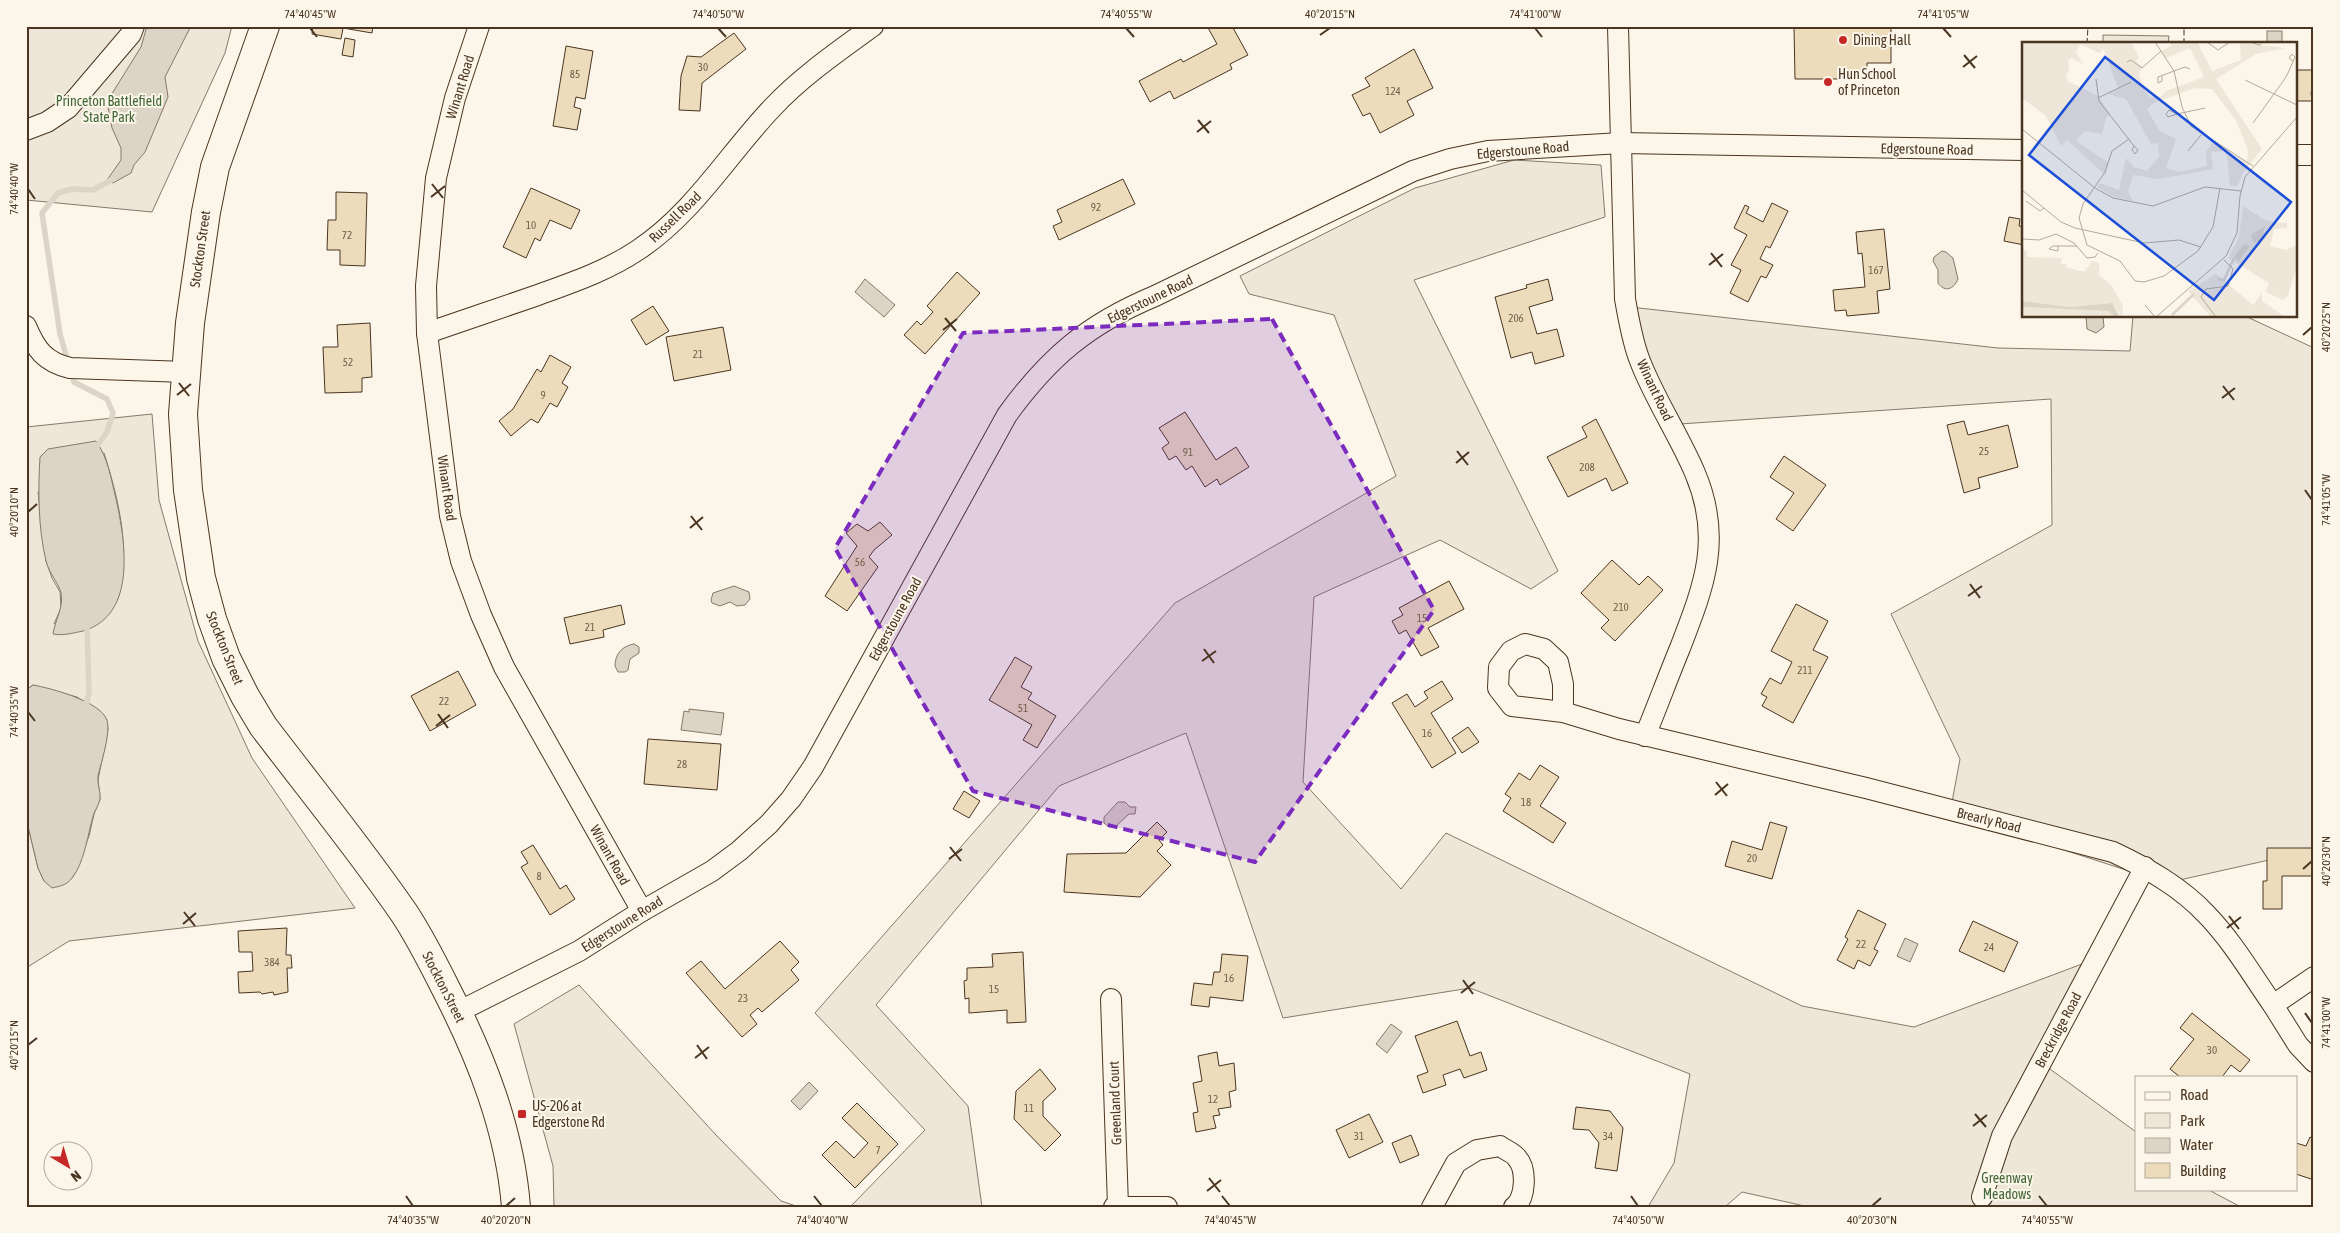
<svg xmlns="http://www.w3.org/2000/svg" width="2340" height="1233" viewBox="0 0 2340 1233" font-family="'Asap Condensed',sans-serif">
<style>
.green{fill:#ede6d9;stroke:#887966;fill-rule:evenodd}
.water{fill:#dcd4c6;stroke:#887966}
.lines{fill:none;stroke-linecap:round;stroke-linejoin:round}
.stream{stroke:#dcd4c6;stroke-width:5.5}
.building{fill:#ecdcbc;stroke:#4a3520}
.minor-casing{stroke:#4a3520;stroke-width:22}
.highway-casing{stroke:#4a3520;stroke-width:30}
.minor{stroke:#fbf6e9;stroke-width:20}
.highway{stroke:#fbf6e9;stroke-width:28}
.fence{stroke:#4a3520;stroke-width:1;stroke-dasharray:6 2.5;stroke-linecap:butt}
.marked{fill:#7b2cbf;fill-opacity:0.2;stroke:#7b2cbf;stroke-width:4;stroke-dasharray:10 6;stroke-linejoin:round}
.ticks{fill:none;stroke:#4a3520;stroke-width:2}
.poi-dot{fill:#c62828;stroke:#fbf6e9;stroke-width:2}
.labels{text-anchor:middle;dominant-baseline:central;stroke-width:4;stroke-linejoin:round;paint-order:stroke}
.number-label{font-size:11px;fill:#725f47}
.poi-label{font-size:14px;fill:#4a3520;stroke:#fbf6e9;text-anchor:start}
.street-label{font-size:14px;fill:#4a3520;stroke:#fbf6e9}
.park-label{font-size:14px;fill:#436837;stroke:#fbf6e9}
.inset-river{fill:none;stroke:#dcd4c6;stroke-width:2.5}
.inset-road{fill:none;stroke:#b4a999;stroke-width:1}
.view{fill:#1d4ed8;fill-opacity:0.15;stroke:#1d4ed8;stroke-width:2.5}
.inset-edge{fill:none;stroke:#4a3520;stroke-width:2.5}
.neatline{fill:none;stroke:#4a3520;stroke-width:2}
.ticks-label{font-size:12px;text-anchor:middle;fill:#4a3520}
</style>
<rect width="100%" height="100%" fill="#fbf6e9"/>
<g class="green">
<polygon points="26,26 232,26 225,53 152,212 26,200"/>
<polygon points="2103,35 2169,36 2168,44 2103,44"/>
<polygon points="1514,160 1601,165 1605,217 1414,280 1558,571 1531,589 1440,540 1314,597 1303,782 1401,889 1446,833 1802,1006 1914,1027 2090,961 2035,1058 2136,1132 2136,1189 2207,1189 2241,1207 1809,1207 1742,1192 1725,1207 1648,1207 1674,1163 1690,1074 1470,988 1283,1018 1186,733 1059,786 876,1005 968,1106 982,1207 850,1207 925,1130 815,1013 1175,603 1396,476 1334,315 1249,294 1240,276 1415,188"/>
<polygon points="1621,306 1998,348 2130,351 2133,316 2245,316 2314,348 2314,850 2166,883 1950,813 1960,759 1891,614 2052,525 2051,399 1665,425"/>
<path d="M152,414L159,500L198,641L252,758L355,908L69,941L26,968V818L38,868L44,881L73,877L89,836L94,814L100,799L98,780L108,729L106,719L100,712L77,697L33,685L26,690V427ZM104,453C119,501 131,549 118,599L54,624L61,608L60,592L52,578L46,561L38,492Z"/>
<polygon points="579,985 716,1135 781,1201 799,1207 554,1207 553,1166 514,1024"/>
</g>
<g class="water">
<polygon points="147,26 191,26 165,77 168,97 145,152 134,165 131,173 113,183 107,180 121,160 121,148 112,128 108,107 113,92 141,47"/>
<rect x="2267" y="31" width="15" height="13"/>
<path d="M1942,251L1946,252L1953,258L1958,279C1954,289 1945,293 1938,283V270L1933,261L1934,257Z"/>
<polygon points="865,279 895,305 884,317 855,292"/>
<polygon points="2086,316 2103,316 2104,327 2096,333 2087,329"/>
<path d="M96,441C108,458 111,478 116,499C125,540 138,615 83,631C73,633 63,636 53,634C55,620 64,607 61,593C59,584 49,573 46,561C38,527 38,491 40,457L48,449Z"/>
<polygon points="734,586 749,592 750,599 745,605 737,606 730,602 720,606 712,603 711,600 713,593"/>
<path d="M634,644L639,647V653L630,659L628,670L625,672H618L615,666C615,654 622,646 634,644Z"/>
<path d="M33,685C50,688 100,701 107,720C111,733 101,763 98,776C97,784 101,792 100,799C99,804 96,809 94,813C88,832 85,862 72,878C67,885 61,886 52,888L44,881L38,868L26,818V690Z"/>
<polygon points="689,709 724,713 721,735 681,730 684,711 689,712"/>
<polygon points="1118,802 1125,802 1130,807 1136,807 1135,814 1129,814 1116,826 1109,827 1104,823 1104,817"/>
<polygon points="1905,938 1918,944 1910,962 1897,956"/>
<polygon points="1391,1024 1402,1032 1387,1053 1376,1044"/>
<polygon points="809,1082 818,1091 800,1110 791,1101"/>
</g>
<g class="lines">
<g class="stream">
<polyline points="68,362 60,334 42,213 58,193 72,189 93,190 115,178"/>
<polyline points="71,371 74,382 107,399 113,413 107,432 94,450"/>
<polyline points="85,709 89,693 87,623"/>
</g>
</g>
<g class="building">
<polygon points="313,26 373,26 372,33 343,28 341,39 312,34"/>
<polygon points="1207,26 1232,26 1248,55 1230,64 1232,69 1174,99 1170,91 1150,102 1139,81 1181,59 1183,62 1217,44"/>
<polygon points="1794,26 1896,26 1891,26 1891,63 1867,63 1867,79 1795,79"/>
<polygon points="734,33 746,49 702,83 700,111 679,110 681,76 687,56 701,57"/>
<polygon points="345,38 355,40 353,57 342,55"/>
<polygon points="2312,43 2314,43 2314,92 2311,92 2312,101 2296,101 2296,70 2313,70"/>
<polygon points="566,46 593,51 585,99 576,97 574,107 581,109 577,130 553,126"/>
<polygon points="1414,49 1433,88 1407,101 1414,115 1380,133 1370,113 1363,116 1352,95 1370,86 1365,78"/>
<polygon points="1123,179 1135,204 1059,240 1053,226 1062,222 1057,210"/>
<polygon points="531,188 580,210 571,229 550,220 540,241 535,238 526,258 503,247"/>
<polygon points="336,192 367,193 365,266 340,265 340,250 327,250 328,220 336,220"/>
<polygon points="1772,203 1788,211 1770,248 1766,246 1760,259 1773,265 1766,278 1761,276 1748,302 1730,293 1741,270 1731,265 1747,235 1734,228 1745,205 1749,207 1746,213 1763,222"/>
<polygon points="2009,217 2020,219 2019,226 2024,227 2024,245 2004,241"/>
<polygon points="1884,229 1890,289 1877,291 1879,313 1847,316 1846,310 1835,311 1833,290 1865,287 1862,253 1858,254 1856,232"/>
<polygon points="957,272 980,293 925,354 904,335 917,321 921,325 933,312 927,306"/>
<polygon points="1548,279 1553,300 1529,307 1537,334 1557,329 1564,356 1535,364 1532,352 1511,358 1495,297 1527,288 1526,285"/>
<polygon points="653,306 669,331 646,345 631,320"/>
<polygon points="370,323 372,377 362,378 362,392 325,393 323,347 338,347 337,325"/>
<polygon points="723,327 731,370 674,381 666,337"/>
<polygon points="550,355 571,367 562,383 568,387 557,407 550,403 538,423 531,419 511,436 499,421 513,409 537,369 541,372"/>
<polygon points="1185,412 1216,460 1236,447 1249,467 1220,485 1217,479 1205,487 1192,466 1186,470 1176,456 1169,460 1162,448 1169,443 1159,428"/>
<polygon points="1596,419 1628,483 1612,491 1606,478 1568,497 1547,457 1587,437 1582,427"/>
<polygon points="1964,421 1968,435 2008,425 2018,467 1978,478 1980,488 1964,493 1947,425"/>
<polygon points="1784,456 1826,485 1793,531 1776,519 1794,493 1770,477"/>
<polygon points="880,522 892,535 874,550 869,557 878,567 847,611 825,596 857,546 846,533 857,524 868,531"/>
<polygon points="1612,560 1639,585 1648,576 1663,590 1615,641 1601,628 1609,620 1581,593"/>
<polygon points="1449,581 1464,609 1428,628 1439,647 1421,656 1406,630 1399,634 1392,621 1403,615 1399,608"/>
<polygon points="1796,604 1828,621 1813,650 1828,657 1793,723 1762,706 1767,697 1761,694 1770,678 1781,684 1792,662 1771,651"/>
<polygon points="621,605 625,624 603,630 604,637 570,644 564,618"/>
<polygon points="1015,657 1032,667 1021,687 1032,693 1028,699 1056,716 1037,748 1023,740 1032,725 989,700"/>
<polygon points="458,671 476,705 430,731 411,696"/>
<polygon points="1442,681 1453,699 1431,713 1456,753 1432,768 1392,703 1407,694 1415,707 1428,698 1424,692"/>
<polygon points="1468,727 1479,742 1462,753 1452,738"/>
<polygon points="648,739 721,744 717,790 644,784"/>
<polygon points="1540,765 1559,777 1540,806 1566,823 1553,843 1503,811 1511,798 1505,794 1519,773 1530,780"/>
<polygon points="964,791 980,801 969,818 953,809"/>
<polygon points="1157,822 1167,832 1159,840 1163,845 1157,851 1171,865 1140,897 1064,892 1067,854 1126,853"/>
<polygon points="1770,822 1787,827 1772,879 1725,866 1732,841 1762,850"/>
<polygon points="533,845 560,889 566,885 575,899 550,915 521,867 528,863 521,852"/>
<polygon points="2267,848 2314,848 2314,876 2282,876 2282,909 2263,909 2263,881 2267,881"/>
<polygon points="1858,910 1886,924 1874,949 1878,951 1870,966 1858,960 1854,969 1837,960 1848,939 1845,937"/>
<polygon points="1973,921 2018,942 2004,972 1959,951"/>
<polygon points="287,928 286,955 291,955 292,968 287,968 288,992 274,995 273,992 262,994 260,992 239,993 238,972 253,971 252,952 239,952 238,931"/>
<polygon points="780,941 799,962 791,970 799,980 762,1012 758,1008 750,1015 757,1024 742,1037 686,973 701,961 725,989"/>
<polygon points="1023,952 1026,1022 1007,1023 1007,1010 969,1013 969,998 965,999 964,981 967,980 967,968 993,967 992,954"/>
<polygon points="1222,954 1248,956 1243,1001 1210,997 1209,1007 1191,1005 1194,983 1212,985 1214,972 1220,972"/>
<polygon points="2192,1013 2250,1060 2240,1072 2231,1065 2222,1077 2180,1077 2170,1069 2194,1039 2180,1028"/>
<polygon points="1457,1021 1470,1056 1481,1052 1487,1070 1464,1078 1460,1069 1443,1075 1446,1085 1423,1093 1417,1076 1428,1072 1415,1036"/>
<polygon points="1217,1052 1219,1066 1234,1063 1236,1090 1229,1092 1231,1107 1218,1109 1220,1115 1213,1116 1216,1128 1196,1132 1193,1113 1198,1112 1193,1083 1202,1081 1198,1056"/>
<polygon points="1040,1069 1056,1089 1043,1101 1043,1116 1061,1135 1045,1151 1014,1119 1016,1091"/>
<polygon points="857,1103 898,1144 855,1188 822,1155 836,1141 854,1158 868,1143 842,1118"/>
<polygon points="1576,1107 1610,1111 1623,1128 1617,1171 1595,1168 1599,1143 1589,1130 1573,1129"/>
<polygon points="1369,1114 1383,1142 1349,1158 1336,1130"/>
<polygon points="1411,1135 1419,1155 1400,1163 1392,1143"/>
<polygon points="2310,1137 2314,1139 2314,1180 2296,1174 2296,1143 2306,1146"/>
</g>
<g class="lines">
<defs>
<g id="minor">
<polyline points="479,26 455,98 436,178 426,286 427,333 450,516 461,561 481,615 504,667 642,911"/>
<path d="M1618,26L1625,299C1629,320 1632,341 1640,361C1655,400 1679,435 1695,473C1723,539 1704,586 1680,648C1668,677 1657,707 1645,736"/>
<polyline points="26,130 47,122 68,108 131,34 134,26"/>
<polyline points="2296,155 2314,155"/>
<path d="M26,326C36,350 45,362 70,368L186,372"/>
<path d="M427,333C463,321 499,308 535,296C571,283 607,271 638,250C694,213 728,154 773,107C802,76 839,51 873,26"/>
<path d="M1563,712L1512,706L1498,688L1499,667L1511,651L1525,644L1544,649L1558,662L1563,684V712L1619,729L1866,788L2113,852C2147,868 2181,887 2207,915C2233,942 2252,975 2273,1005"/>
<polyline points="2314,977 2273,1005 2298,1045 2314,1062"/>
<polyline points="1111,999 1118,1206"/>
<path d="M458,1012L579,951L642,911L712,871L739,851L769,824L791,799L813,767L1007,415C1049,357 1088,324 1155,296L1413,171L1450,159L1488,151L1621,143L2024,150"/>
<polyline points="1982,1197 2002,1136 2145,867"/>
<polyline points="1114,1207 1167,1207"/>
<path d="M1432,1207L1456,1163L1477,1150L1500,1146C1505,1150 1514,1153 1517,1158C1527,1169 1526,1199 1514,1207"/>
</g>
<path id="highway" d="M265,26L215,167L206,212L190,323L183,414L188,490L201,578L212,619L226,658L245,696L263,726C310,788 360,849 404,913C420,937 433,963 446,989C481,1057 510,1130 516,1207"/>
</defs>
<use href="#minor" class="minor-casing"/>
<use href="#highway" class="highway-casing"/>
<use href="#minor" class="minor"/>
<use href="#highway" class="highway"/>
<g class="fence">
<polyline points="2087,44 2088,26"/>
<polyline points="2184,44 2184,26"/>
</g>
</g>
<path class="marked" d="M1272,319L1434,610L1255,862L973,791L835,548L963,333Z"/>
<path class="ticks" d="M310,28L317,37M718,28L726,37M1126,28L1134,37M1535,28L1542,37M1943,28L1951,37M1320,35L1330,28M1964,55L1975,68M1963,67L1977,56M1198,120L1209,133M1197,132L1211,121M432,184L443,198M28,189L35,199M431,197L445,186M1711,253L1722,267M1709,265L1723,254M945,318L956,331M943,330L957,319M2303,335L2312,327M179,383L189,396M2223,386L2234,400M177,395L191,384M2222,398L2235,388M1457,451L1468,465M1456,463L1469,452M2305,490L2312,500M28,512L37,504M691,516L702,530M690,528L703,517M1970,584L1980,598M1968,596L1982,586M1204,649L1214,663M1202,661L1216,651M28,712L35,721M438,714L448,728M436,726L450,715M1716,782L1727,796M1715,795L1728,784M950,847L961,861M949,859L962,849M2303,869L2312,861M184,912L195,926M2229,916L2239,929M183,924L196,913M2227,928L2241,917M1463,980L1473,994M1461,993L1475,982M2305,1013L2312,1023M28,1045L37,1038M697,1045L707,1059M695,1058L709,1047M1975,1114L1986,1127M1973,1126L1987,1115M1209,1178L1220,1192M1207,1191L1221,1180M406,1196L413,1206M814,1196L822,1206M1222,1196L1230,1206M1631,1196L1638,1206M2039,1196L2047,1206M506,1206L515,1198M1872,1206L1881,1198"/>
<g class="poi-dot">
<circle cx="1843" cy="40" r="5"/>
<circle cx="1828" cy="82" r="5"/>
<rect x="517" y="1109" width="10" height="10" rx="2.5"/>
</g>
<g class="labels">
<g class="number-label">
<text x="703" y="67">30</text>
<text x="575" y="74">85</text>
<text x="1393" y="91">124</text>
<text x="1096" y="207">92</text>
<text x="531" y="225">10</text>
<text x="347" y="235">72</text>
<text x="1876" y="270">167</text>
<text x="1516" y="318">206</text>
<text x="698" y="354">21</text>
<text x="348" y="362">52</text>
<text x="543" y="395">9</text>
<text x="1984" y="451">25</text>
<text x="1188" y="452">91</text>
<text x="1587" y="467">208</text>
<text x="860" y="562">56</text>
<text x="1621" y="607">210</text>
<text x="1422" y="618">15</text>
<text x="590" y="627">21</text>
<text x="1805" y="670">211</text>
<text x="444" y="701">22</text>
<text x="1023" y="708">51</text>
<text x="1427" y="733">16</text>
<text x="682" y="764">28</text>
<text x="1526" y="802">18</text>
<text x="1752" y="858">20</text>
<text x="539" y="876">8</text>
<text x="1861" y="944">22</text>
<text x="1989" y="947">24</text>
<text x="272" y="962">384</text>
<text x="1229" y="978">16</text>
<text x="994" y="989">15</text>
<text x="743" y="998">23</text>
<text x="2212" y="1050">30</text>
<text x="1213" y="1099">12</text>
<text x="1029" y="1108">11</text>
<text x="1359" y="1136">31</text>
<text x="1608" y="1136">34</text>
<text x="878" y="1150">7</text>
</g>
<g class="poi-label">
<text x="1853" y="40">Dining Hall</text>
<text x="1838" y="74">Hun School<tspan x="1838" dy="16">of Princeton</tspan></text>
<text x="532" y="1106">US-206 at<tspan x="532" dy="16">Edgerstone Rd</tspan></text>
</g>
<g class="street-label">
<text transform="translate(460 87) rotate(-73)">Winant Road</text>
<text transform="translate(1927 149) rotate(1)">Edgerstoune Road</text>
<text transform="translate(1523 150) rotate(-5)">Edgerstoune Road</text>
<text transform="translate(675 217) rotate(-44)">Russell Road</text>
<text transform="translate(200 249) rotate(-82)">Stockton Street</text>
<text transform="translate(1150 299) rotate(-26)">Edgerstoune Road</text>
<text transform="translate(1655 390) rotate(65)">Winant Road</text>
<text transform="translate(447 488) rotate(82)">Winant Road</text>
<text transform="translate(895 619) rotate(-61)">Edgerstoune Road</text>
<text transform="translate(225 648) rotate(68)">Stockton Street</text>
<text transform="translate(1989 820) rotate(14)">Brearly Road</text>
<text transform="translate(610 855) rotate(61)">Winant Road</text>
<text transform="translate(622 924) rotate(-32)">Edgerstoune Road</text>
<text transform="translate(444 987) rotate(63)">Stockton Street</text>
<text transform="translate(2058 1030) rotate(-62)">Breckridge Road</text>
<text transform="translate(1115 1103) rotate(-92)">Greenland Court</text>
</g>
<g class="park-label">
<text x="109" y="101">Princeton Battlefield<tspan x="109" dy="16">State Park</tspan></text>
<text x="2007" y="1178">Greenway<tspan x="2007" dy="16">Meadows</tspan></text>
</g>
</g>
<g transform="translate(2022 42)">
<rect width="275" height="275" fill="#fbf6e9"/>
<path d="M0,0H109L116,13L117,17L113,18L120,25L117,32L122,48L128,55H138L144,49L182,35L168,6L144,16L139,9L149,4V0H175L190,29L219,18L218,2L212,0L263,6L234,12L194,37L240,107L221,131L215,144H208L205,114L202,109L189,110L191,127L136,137L111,133L106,150L111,159L92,155L75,145L78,141L97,148L104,116L112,125L125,129L137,115L136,101L129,102L104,57L86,52L96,47L82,7L77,11L58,2L54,11L62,23L49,15L46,19L47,30L44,32L45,39L75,53L88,72L84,76L80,92L62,89L54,99L87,121L83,133L45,98L39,104L24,74L0,56ZM173,46L190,47L214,78L226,108L225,120L190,101L184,110L185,124L157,130L144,126L154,97L137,88L125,67L132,61ZM221,164L245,179L265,181V186L252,187L248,204L264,208L275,203V223L266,254L261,258L244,250L247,241L206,216L217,195ZM0,206L5,210V215L40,216L39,222H44V225L58,229H63L70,219L77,221V233L90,244L101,264L100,275L90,261L48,265L0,259ZM194,232L231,263L240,251V259L263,275H189L166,249ZM0,265L88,269L92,275H0Z" fill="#ede6d9" fill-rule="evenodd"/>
<path d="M243,184L239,198L232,201L229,193ZM222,202L228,204L217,219L212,215ZM0,259L48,265L90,261L98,275H92L87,269L0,265Z" fill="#dcd4c6"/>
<path class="inset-river" d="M196,237L202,238L212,216M150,273L172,252"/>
<path class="inset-road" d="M133,0L152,29L160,65L169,84L231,124M185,0L196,8L208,0M227,0L238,3L241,0M105,20L109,18L120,26L139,9M140,34V39L136,41V35L163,25L168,27M74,37L77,59L112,104L110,108L113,112L116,108L112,104M223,38L275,63M76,56L109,40M155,72L146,75L144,72L147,68L155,72L183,66M231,81L262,38L266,31L273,15L270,12L267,16L271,19M0,87L73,146L91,156L131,164L183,145L219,149M107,97L90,109L83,130L61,162L57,176L65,203L98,219L113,239L122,240L142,234L176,209L191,185L198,146M166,109L179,93M0,148L39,180L53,186L122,201L157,198L179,205M4,159L18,169L22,166M0,197L17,198L34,192L52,201L65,216L73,215L76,211M36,204V209L27,207L31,204H55M123,263L133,275M134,275L204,214L215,191L218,154L223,135L275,75M194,275L179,255L184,247L206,244L211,227L202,218"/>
<path class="view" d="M83,15L269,160L192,258L7,113Z"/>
<rect width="275" height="275" class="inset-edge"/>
</g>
<rect width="2340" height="1233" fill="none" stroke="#fbf6e9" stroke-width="55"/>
<rect x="2135" y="1076" width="162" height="115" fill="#fbf6e9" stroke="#b4a999"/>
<rect x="2145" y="1092" width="25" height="8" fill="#fbf6e9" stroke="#b4a999"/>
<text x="2180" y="1100" font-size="15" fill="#4a3520">Road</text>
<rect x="2145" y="1113" width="25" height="15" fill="#ede6d9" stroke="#b4a999"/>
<text x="2180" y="1126" font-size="15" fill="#4a3520">Park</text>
<rect x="2145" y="1138" width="25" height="15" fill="#dcd4c6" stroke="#b4a999"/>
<text x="2180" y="1150" font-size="15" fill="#4a3520">Water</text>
<rect x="2145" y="1163" width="25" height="15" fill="#ecdcbc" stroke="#b4a999"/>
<text x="2180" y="1176" font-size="15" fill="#4a3520">Building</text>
<g transform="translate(68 1166) rotate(142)"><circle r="24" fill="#fbf6e9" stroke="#b4a999"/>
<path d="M0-4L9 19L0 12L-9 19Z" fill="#c62828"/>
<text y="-8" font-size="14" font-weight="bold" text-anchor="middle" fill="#4a3520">N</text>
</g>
<rect x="28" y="28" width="2284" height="1178" class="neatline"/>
<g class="ticks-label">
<text x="310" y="18">74°40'45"W</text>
<text x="718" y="18">74°40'50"W</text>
<text x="1126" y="18">74°40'55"W</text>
<text x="1330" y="18">40°20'15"N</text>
<text x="1535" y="18">74°41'00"W</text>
<text x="1943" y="18">74°41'05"W</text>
<text transform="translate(14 189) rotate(-90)" y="4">74°40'40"W</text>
<text transform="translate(2326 327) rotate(-90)" y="4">40°20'25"N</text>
<text transform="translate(2326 500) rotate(-90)" y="4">74°41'05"W</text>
<text transform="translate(14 512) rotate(-90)" y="4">40°20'10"N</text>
<text transform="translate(14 712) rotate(-90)" y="4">74°40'35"W</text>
<text transform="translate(2326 861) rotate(-90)" y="4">40°20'30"N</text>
<text transform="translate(2326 1023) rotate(-90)" y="4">74°41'00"W</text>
<text transform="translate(14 1045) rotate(-90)" y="4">40°20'15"N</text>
<text x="413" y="1224">74°40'35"W</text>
<text x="506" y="1224">40°20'20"N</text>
<text x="822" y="1224">74°40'40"W</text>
<text x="1230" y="1224">74°40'45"W</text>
<text x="1638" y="1224">74°40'50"W</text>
<text x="1872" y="1224">40°20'30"N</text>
<text x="2047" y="1224">74°40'55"W</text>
</g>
</svg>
